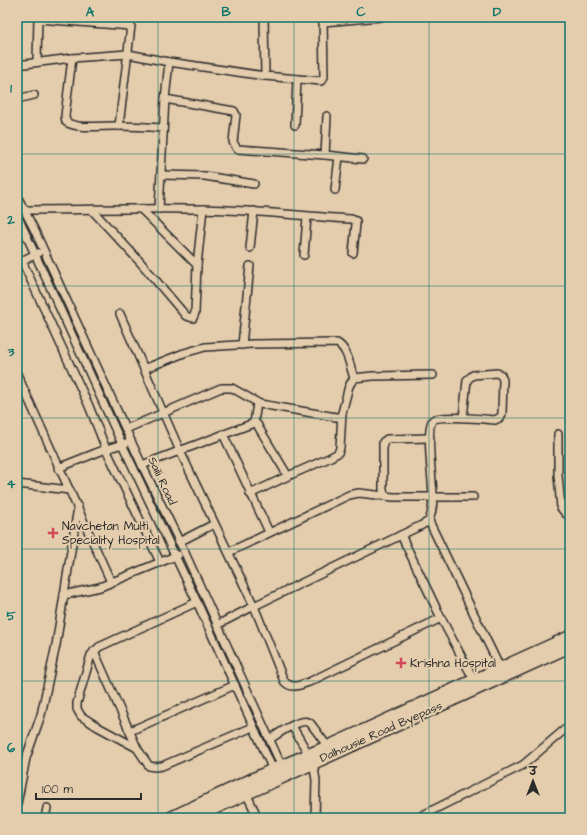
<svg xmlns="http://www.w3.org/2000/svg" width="587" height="835" viewBox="0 0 587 835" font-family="'Architects Daughter','Playpen Sans Deva',sans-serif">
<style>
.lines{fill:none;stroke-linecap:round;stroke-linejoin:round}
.minor-casing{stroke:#2b2b2b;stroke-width:10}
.trunk-casing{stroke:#2b2b2b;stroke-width:15}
.minor{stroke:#e4cdad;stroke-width:7}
.trunk{stroke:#e4cdad;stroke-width:12}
.grid{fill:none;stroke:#0f766e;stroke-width:1;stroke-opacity:0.55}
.poi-dot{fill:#d1495b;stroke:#e4cdad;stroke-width:1.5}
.labels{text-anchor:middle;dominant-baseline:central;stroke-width:4;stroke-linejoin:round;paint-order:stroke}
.street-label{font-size:12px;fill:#2b2b2b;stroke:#e4cdad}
.poi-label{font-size:12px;fill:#2b2b2b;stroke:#e4cdad;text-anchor:start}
.neatline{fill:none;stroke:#0f766e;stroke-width:1.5}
.grid-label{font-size:13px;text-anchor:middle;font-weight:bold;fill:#0f766e}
</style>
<rect width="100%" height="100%" fill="#e4cdad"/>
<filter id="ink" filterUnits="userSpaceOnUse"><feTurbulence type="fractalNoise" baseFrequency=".025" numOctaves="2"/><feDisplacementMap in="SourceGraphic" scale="8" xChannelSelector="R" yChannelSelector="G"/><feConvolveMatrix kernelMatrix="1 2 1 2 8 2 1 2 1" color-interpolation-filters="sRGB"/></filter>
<g filter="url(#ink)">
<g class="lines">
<defs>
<g id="minor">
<polyline points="264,17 265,76"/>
<polyline points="38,19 131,26 119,126"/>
<polyline points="323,22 381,17"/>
<path d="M72,58L65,116L66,122C79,130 104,125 119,126C134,126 149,127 163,128"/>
<polyline points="37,62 38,17"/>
<polyline points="17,65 72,58 128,54 169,62 265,76 321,81 324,77 323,17"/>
<polyline points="17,99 34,95"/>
<polyline points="165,99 234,111 236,115 233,142 237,149 325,155 363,159"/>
<polyline points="295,125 297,79"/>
<polyline points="325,155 327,116"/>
<polyline points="161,175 205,176 254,184"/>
<polyline points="335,190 339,157"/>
<polyline points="17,196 34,229 142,465 185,553 283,769"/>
<polyline points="141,209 197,265"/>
<polyline points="159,209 165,99 169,62"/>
<path d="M24,210C81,210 137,208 194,209C246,209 299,216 351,219L356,221V224L353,253"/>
<polyline points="92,210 141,263 186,316 193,318 195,313 197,265 203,209"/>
<polyline points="17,215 122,444 197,602 274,772"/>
<polyline points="250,248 254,211"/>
<polyline points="304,255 307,217"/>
<polyline points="22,261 89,406 106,449 160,562"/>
<polyline points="17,263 38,253"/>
<path d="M120,314L180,451L254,606L284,681C291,690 300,685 309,682L441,618"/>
<polyline points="242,345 250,266"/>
<path d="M144,369L184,353L205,347L252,344L337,343C348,349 350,367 354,378"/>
<path d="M17,374C48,444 80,513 111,582"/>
<polyline points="254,423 257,403"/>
<polyline points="126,429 221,388 232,388 260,404 336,417 340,417 342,413 349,386 354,378 373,376 433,375"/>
<polyline points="223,434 269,532"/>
<polyline points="558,434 558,475 561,508 566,514 570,515"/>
<polyline points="430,438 387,439 383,442 383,490 385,496 393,497 473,497"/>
<polyline points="142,465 254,423 257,424 259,428 288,476 250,494"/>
<polyline points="58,468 106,449 126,443"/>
<polyline points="288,476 329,458 338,453 340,448 342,413"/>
<polyline points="17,484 70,490"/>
<polyline points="429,521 500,668"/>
<polyline points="401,535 441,618 474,680"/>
<polyline points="179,542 214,524"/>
<polyline points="229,552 349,495 359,493 385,496"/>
<polyline points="64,595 100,587 178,555"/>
<path d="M217,625L254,606L422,525L429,521C432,513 433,504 433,496C433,484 425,427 433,420C439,415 485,419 495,420L501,417L502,413L503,380L501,375L497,373L473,375L467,380L463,418"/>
<polyline points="94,651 137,748 149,766 155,767 162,766 253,727"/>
<polyline points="292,726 309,755"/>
<polyline points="130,731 235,685"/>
<path d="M270,739C278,734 303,715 311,724L328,747"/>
<polyline points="137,748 98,727 81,716 77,709 77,703 91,655 99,647 197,602"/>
<polyline points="313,763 316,780 315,818"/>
<polyline points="246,793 258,818"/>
<polyline points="17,804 26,758 41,715 56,645 78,507"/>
<polyline points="45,818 47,808"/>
<polyline points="417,818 523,765 570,725"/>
</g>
<g id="trunk">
<polyline points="171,818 273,770 328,747 570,637"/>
<polyline points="192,818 570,646"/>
</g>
</defs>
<use href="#minor" class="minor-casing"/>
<use href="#trunk" class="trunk-casing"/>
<use href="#minor" class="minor"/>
<use href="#trunk" class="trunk"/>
</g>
</g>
<path class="grid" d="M158,17V818M294,17V818M429,17V818M17,154H570M17,286H570M17,418H570M17,549H570M17,681H570"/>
<g class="poi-dot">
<path d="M51 527h4v4h4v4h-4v4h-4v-4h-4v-4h4z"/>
<path d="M399 657h4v4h4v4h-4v4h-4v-4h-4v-4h4z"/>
</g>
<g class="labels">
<g class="street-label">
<text transform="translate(162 481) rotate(65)">Saili Road</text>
<text transform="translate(381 732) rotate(-24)">Dalhousie Road Byepass</text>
</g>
<g class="poi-label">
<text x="62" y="526">Navchetan Multi<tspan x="62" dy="14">Speciality Hospital</tspan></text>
<text x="410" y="663">Krishna Hospital</text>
</g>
</g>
<rect width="587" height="835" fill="none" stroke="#e4cdad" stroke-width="44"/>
<g transform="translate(533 781)" stroke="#e4cdad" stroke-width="3" paint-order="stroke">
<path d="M0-3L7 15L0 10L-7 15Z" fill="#2b2b2b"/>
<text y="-6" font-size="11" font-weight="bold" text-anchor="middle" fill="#2b2b2b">उ</text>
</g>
<path d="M36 793v6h105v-6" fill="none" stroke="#2b2b2b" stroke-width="2"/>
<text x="42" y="793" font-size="12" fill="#2b2b2b" stroke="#e4cdad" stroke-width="3" paint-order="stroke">100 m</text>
<rect x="22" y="22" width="543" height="791" class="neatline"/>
<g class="grid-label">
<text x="90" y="16">A</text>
<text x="226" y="16">B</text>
<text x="361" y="16">C</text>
<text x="497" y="16">D</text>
<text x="11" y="92">1</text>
<text x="11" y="224">2</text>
<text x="11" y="356">3</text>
<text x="11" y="488">4</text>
<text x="11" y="620">5</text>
<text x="11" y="752">6</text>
</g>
</svg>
